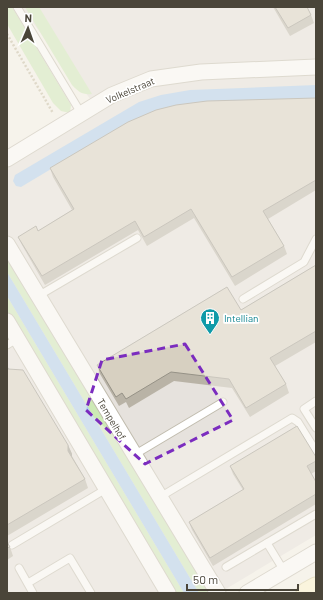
<svg xmlns="http://www.w3.org/2000/svg" width="323" height="600" viewBox="0 0 323 600" font-family="Barlow,sans-serif">
<style>
.industrial{fill:#e6e2dd}
.green{fill:#cde9b5}
.water{fill:#a9cdf1}
.lines{fill:none;stroke-linecap:round;stroke-linejoin:round}
.lane-casing{stroke:#c1bcae;stroke-width:9}
.street-casing{stroke:#c1bcae;stroke-width:17}
.secondary-casing{stroke:#d5cb9b;stroke-width:23}
.path{stroke:#c3ba9f;stroke-width:2.5;stroke-dasharray:2 2;stroke-linecap:butt}
.lane{stroke:#fff;stroke-width:7}
.street{stroke:#fff;stroke-width:15}
.secondary{stroke:#fff7cc;stroke-width:21}
.wall{fill:#b9b3a6}
.shaded-wall{fill:#969287}
.building{fill:#d7d0c1;stroke:#969287}
.marked{fill:none;stroke:#7b2cbf;stroke-width:3;stroke-dasharray:8 5;stroke-linejoin:round}
.labels{text-anchor:middle;dominant-baseline:central;stroke-width:3.5;stroke-linejoin:round;paint-order:stroke}
.street-label{font-size:10px;fill:#4a4539;stroke:#fff}
.culture-label{font-size:10px;fill:#0d838f;stroke:#fff;text-anchor:start}
</style>
<rect width="100%" height="100%" fill="#f6f3eb"/>
<polygon class="industrial" points="21,7 316,7 316,535 219,593 7,593 7,151 94,104"/>
<g class="green">
<polygon points="7,7 12,7 71,105 70,113 61,111 53,103 7,24"/>
<path d="M25,7H39L92,94C82,95 79,92 72,85Z"/>
<polygon points="7,253 210,593 199,593 7,272"/>
<polygon points="7,296 184,593 174,593 7,314"/>
</g>
<g class="water">
<polygon points="316,85 316,98 133,120 21,187 16,186 13,181 15,175 139,102 161,95 190,90"/>
<polygon points="7,272 199,593 184,593 7,296"/>
</g>
<g class="lines">
<defs>
<g id="lane">
<polyline points="17,7 81,113"/>
<polyline points="38,296 137,238"/>
<polyline points="243,299 304,262 316,239"/>
<polyline points="7,345 17,339"/>
<polyline points="316,401 304,409 316,428"/>
<polyline points="134,455 223,402"/>
<polyline points="160,497 292,418 298,422 316,451"/>
<polyline points="267,543 284,571"/>
<polyline points="12,545 106,489"/>
<polyline points="226,567 316,514"/>
<polyline points="19,568 33,593"/>
<polyline points="28,583 70,558 91,593"/>
</g>
<g id="street">
<polyline points="7,159 112,95 151,79 201,72 316,67"/>
<polyline points="7,244 218,593"/>
<polyline points="7,321 168,593"/>
<polyline points="247,593 316,552"/>
</g>
<polyline id="secondary" points="307,593 316,588"/>
</defs>
<use href="#lane" class="lane-casing"/>
<use href="#street" class="street-casing"/>
<use href="#secondary" class="secondary-casing"/>
<polyline class="path" points="7,34 53,113"/>
<use href="#lane" class="lane"/>
<use href="#street" class="street"/>
<use href="#secondary" class="secondary"/>
</g>
<g class="wall">
<polygon points="273,7 307,7 311,15 314,23 290,36"/>
<polygon points="316,98 316,190 268,219 284,246 287,254 235,286 194,218 147,246 138,230 45,285 22,245 18,237 38,231 72,210 53,177 50,168"/>
<polygon points="316,265 316,342 275,366 286,384 289,393 250,417 232,388 174,381 129,408 126,402 119,406 100,374 97,365 241,310"/>
<polygon points="7,366 68,445 72,454 72,456 85,479 88,488 7,536"/>
<polygon points="316,457 316,471 311,474 316,482 316,504 213,566 192,530 189,522 243,490 233,474 230,466"/>
<polygon points="7,542 10,547 13,556 7,560"/>
</g>
<polygon class="shaded-wall" points="68,445 72,454 72,460 68,451"/>
<g class="building">
<polygon points="275,7 307,7 311,15 288,28"/>
<polygon points="316,98 316,180 263,211 284,246 232,277 191,209 144,237 135,221 42,276 18,237 36,226 38,231 74,209 50,168 128,122 156,110 176,105 207,101"/>
<polygon points="316,265 316,331 270,358 286,384 246,408 229,379 171,372 126,399 122,393 116,397 97,365 227,287 241,310"/>
<polygon points="7,366 8,369 23,370 68,445 68,451 85,479 7,525"/>
<polygon points="297,426 316,457 316,461 307,466 316,482 316,494 210,558 189,522 244,489 230,466"/>
<polygon points="7,542 10,547 7,548"/>
</g>
<path d="M0 0H323V600H0ZM185,344L233,420L145,464L86,410L102,360Z" fill="#f6f3eb" fill-opacity=".55" fill-rule="evenodd"/>
<path class="marked" d="M185,344L233,420L145,464L86,410L102,360Z"/>
<defs>
<symbol id="building-pin" viewBox="-11 -11 22 30"><path d="M0 17L-7.5 6A9.5 9.5 0 1 1 7.5 6Z" fill="#0f9aa8" stroke="#fff"/><path d="M-4-6H4V6H1V3H-1V6H-4ZM-2.5-4.3h1.7v1.8h-1.7ZM.8-4.3h1.7v1.8H.8ZM-2.5-1h1.7V.8h-1.7ZM.8-1h1.7V.8H.8Z" fill="#fff"/></symbol>
</defs>
<g fill-rule="evenodd">
<use href="#building-pin" x="199" y="307" width="22" height="30"/>
</g>
<g class="labels">
<g class="street-label">
<text transform="translate(130 90) rotate(-23)">Volkelstraat</text>
<text transform="translate(112 419) rotate(59)">Tempelhof</text>
</g>
<g class="culture-label">
<text x="224" y="318">Intellian</text>
</g>
</g>
<rect width="323" height="600" fill="none" stroke="#4a4539" stroke-width="16"/>
<g transform="translate(28 28) rotate(2)" stroke="#ffffff" stroke-width="3" paint-order="stroke">
<path d="M0-3L7 15L0 10L-7 15Z" fill="#4a4539"/>
<text y="-6" font-size="11" font-weight="bold" text-anchor="middle" fill="#4a4539">N</text>
</g>
<path d="M187 584v6h111v-6" fill="none" stroke="#4a4539" stroke-width="2"/>
<text x="193" y="584" font-size="12" fill="#4a4539" stroke="#ffffff" stroke-width="3" paint-order="stroke">50 m</text>
</svg>
